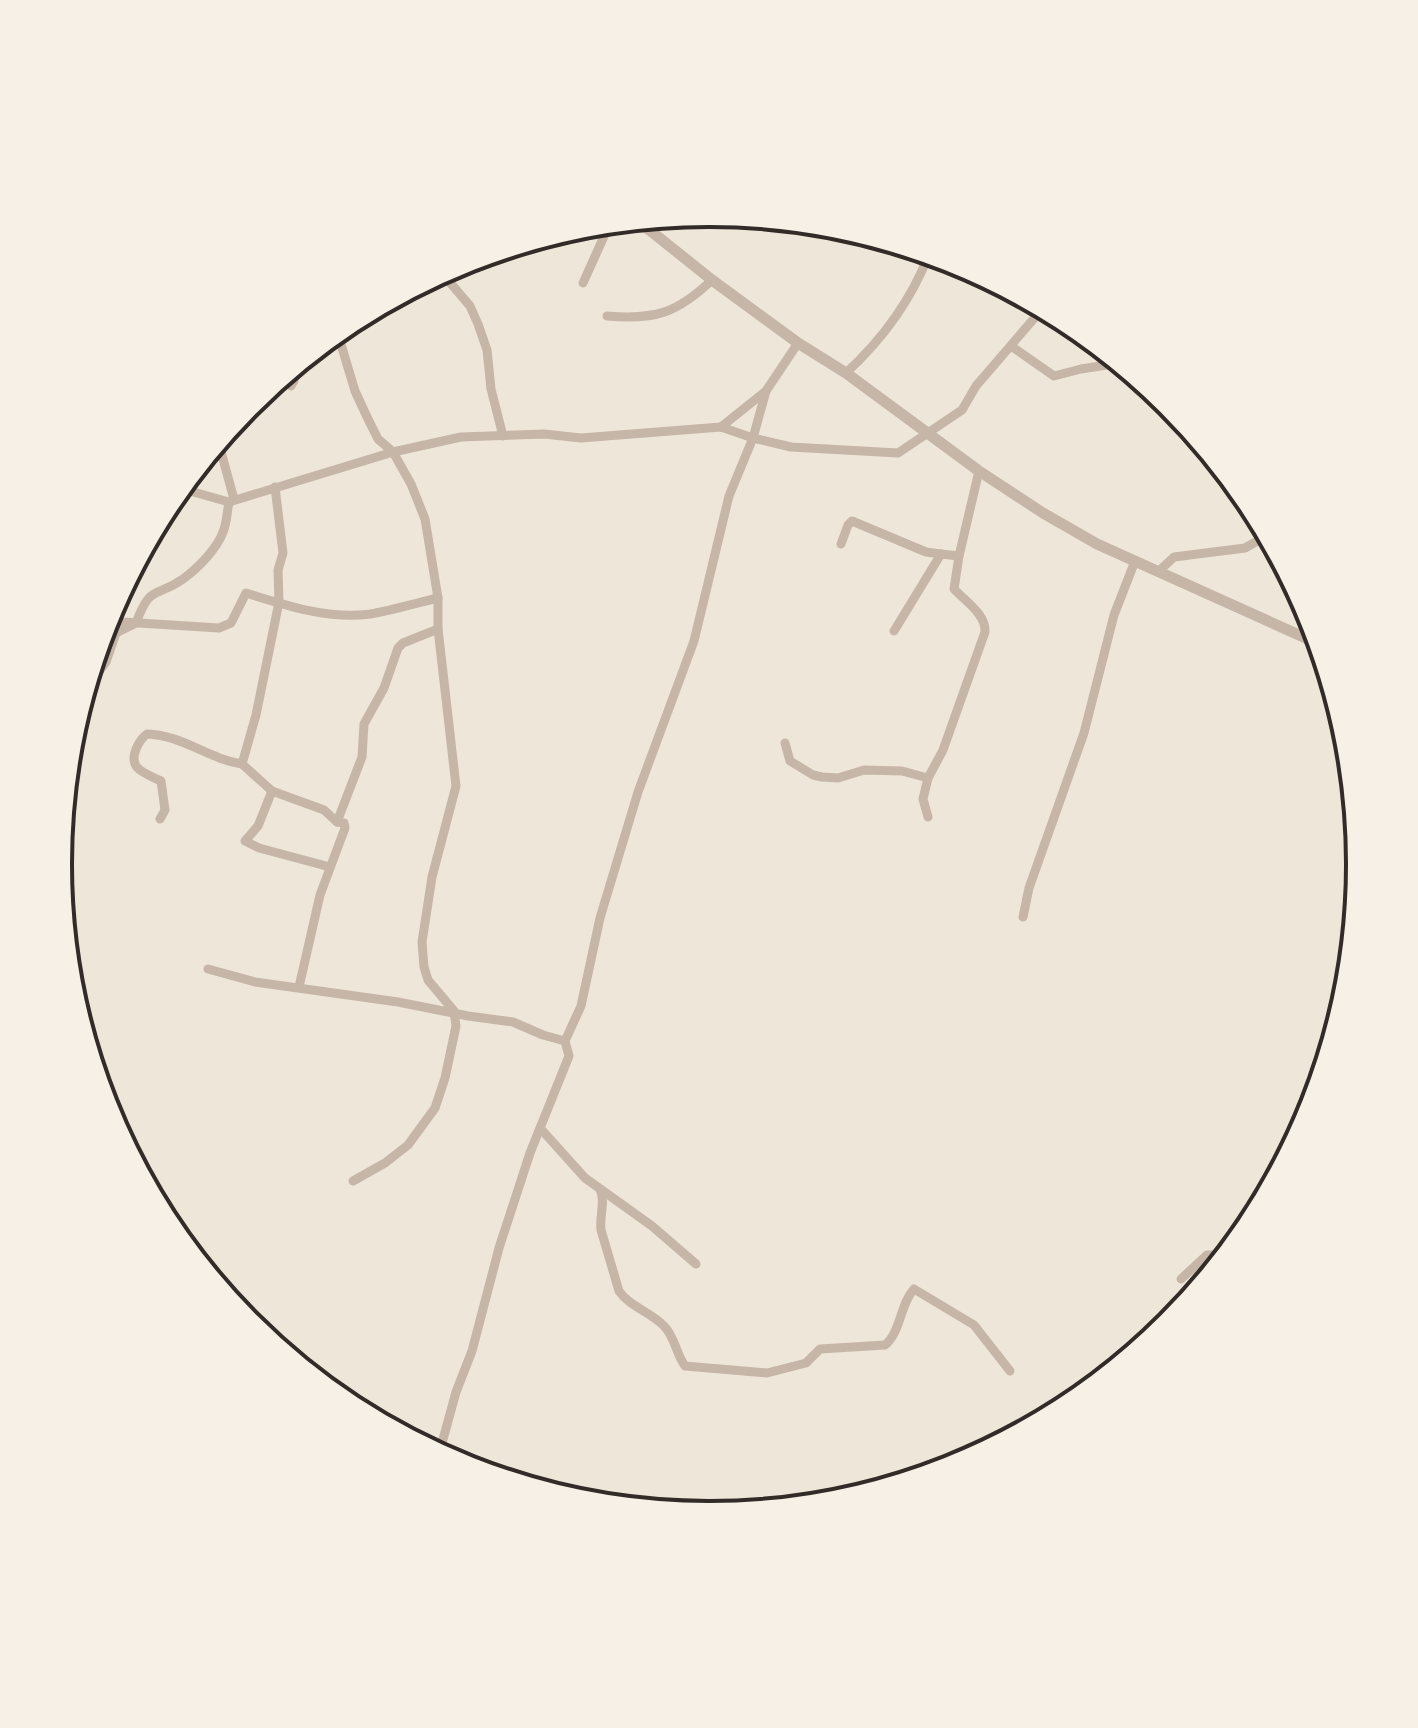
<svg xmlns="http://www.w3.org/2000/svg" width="1418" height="1728" viewBox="0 0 1418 1728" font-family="Rubik,sans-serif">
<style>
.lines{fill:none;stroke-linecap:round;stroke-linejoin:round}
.minor{stroke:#c6b6a7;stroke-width:9}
.tertiary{stroke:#c6b6a7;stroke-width:11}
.rim{fill:none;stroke:#332b27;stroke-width:4}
</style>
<rect width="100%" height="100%" fill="#efe6da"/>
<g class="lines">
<g class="minor">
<polyline points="651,231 662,218"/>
<polyline points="441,272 470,306 478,324 487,350 491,389 503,436"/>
<polyline points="583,283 610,223"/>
<path d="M607,316C656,320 677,313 712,280"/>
<polyline points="337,331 355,391 368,419 378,439 393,452 411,484 425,519 438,598 438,629 456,786 432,877 422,942 424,967 428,980 454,1011 456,1026 445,1078 435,1108 408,1145 385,1163 353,1181"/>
<polyline points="1011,346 1054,376 1081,369 1120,363"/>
<path d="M846,373C883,339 911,301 929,254"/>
<polyline points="291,386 294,381 291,369"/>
<polyline points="721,427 766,391 798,343"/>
<polyline points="218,441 234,499"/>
<polyline points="275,487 283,553 278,570 279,602 256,715 242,764 272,791 324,810 337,822 344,823 345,828 320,895 299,987"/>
<polyline points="179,488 229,502 393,452 461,437 544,434 581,438 721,427 753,438 791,447 898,453 962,410 976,386 1043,308"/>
<polyline points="841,544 848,525 852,521 926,552 941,554"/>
<polyline points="1159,571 1174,557 1245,548 1268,535"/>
<path d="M107,616L123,622L219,628L231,623L246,593C285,605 329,620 370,614C393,610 416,603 438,598"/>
<polyline points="894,631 941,554 959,556"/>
<path d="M85,690L106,662L116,633L136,623C151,583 155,599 183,579C197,569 217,549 223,532C227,523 227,511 229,502"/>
<polyline points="785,743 790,761 813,775 822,777 838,778 864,770 902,771 928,778"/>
<polyline points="272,791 258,826 245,841 259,848 330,867"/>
<path d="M928,817L923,799L928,778L943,750L985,632C986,614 965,601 954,589L959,556L979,471"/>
<path d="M160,819L165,810L161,781C154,778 140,772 136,766C130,756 139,740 147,734C183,735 208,759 242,764"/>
<polyline points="337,822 362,757 364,724 384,688 398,648 403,643 438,629"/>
<polyline points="1023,917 1029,888 1084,733 1114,615 1135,561"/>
<polyline points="208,969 255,982 398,1002 468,1016 513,1022 543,1035 565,1041"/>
<polyline points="540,1128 585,1178 652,1226 696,1264"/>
<path d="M600,1189C606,1202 599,1216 601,1230L619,1291C630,1307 651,1312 664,1326C675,1337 676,1354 685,1366L767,1373L806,1363L820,1349L885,1345C901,1332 900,1304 914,1289L974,1325L1010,1371"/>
<polyline points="1181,1279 1207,1255 1226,1255"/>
<polyline points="439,1454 456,1392 472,1351 499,1248 530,1153 569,1056 565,1041 581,1006 600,918 638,792 694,641 729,496 753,438 766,391"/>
</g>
<polyline class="tertiary" points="637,220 712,280 798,343 846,373 979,471 1043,513 1097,544 1319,644"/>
</g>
<path d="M0 0H1418V1728H0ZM72 864a637 637 0 1 1 1274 0a637 637 0 1 1-1274 0Z" fill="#f7f0e6" fill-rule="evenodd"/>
<path class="rim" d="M72 864a637 637 0 1 1 1274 0a637 637 0 1 1-1274 0Z"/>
</svg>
